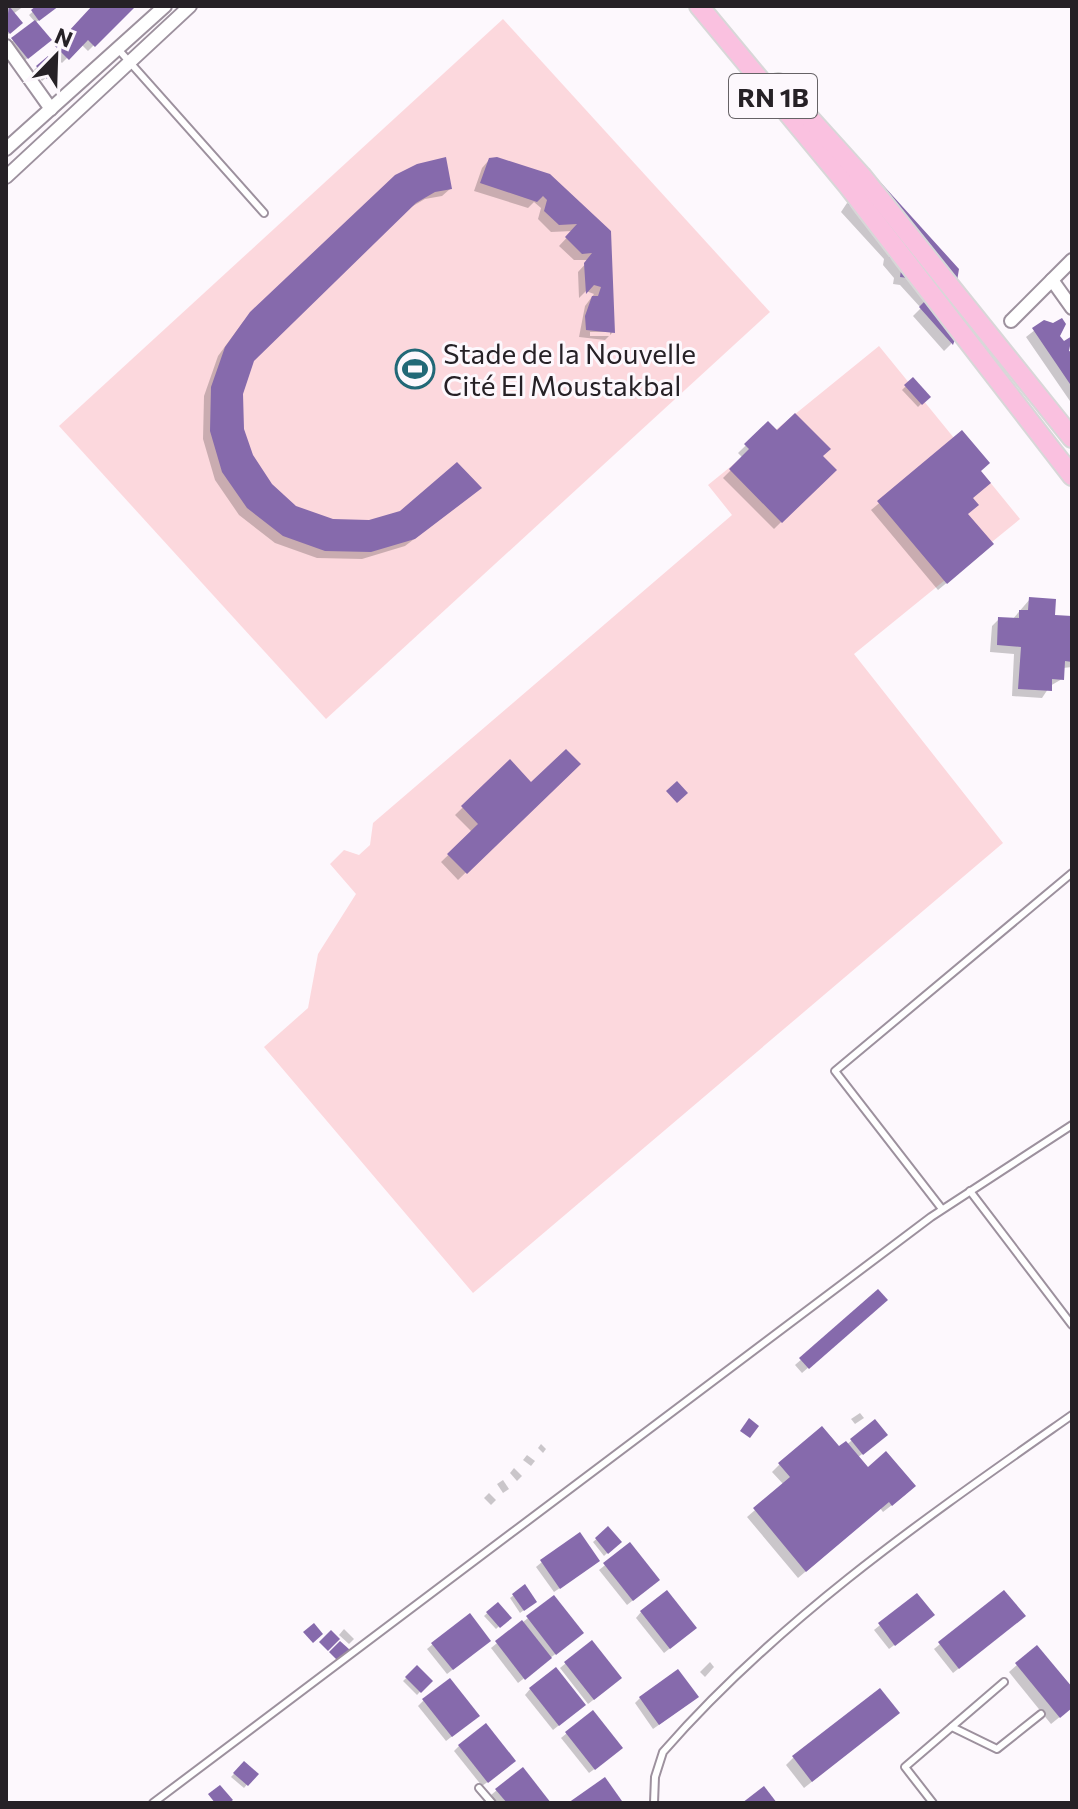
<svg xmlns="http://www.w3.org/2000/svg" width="1078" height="1809" viewBox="0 0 1078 1809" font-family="Commissioner,sans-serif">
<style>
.green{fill:#fcd8dd}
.shadow{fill:#0003}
.building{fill:#866aac}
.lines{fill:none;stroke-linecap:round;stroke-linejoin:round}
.service-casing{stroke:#9d919e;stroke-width:10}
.minor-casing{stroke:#9d919e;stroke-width:16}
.primary-casing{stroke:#d8d7d8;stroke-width:22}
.service{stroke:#fff;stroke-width:6}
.minor{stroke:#fff;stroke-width:12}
.primary{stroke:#fac1e0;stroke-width:18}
.labels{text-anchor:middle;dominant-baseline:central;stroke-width:6;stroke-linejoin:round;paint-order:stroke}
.shield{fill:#fdf8fd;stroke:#666266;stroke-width:2}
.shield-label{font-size:26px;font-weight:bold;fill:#262126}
.poi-label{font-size:28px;fill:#262126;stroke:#fdf8fd;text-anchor:start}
</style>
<rect width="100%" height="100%" fill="#fdf8fd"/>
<g class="green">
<polygon points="503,19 770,312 326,719 59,426"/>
<polygon points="879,346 1020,519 854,654 1003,843 473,1293 264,1047 308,1008 318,954 356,894 330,864 344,850 359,855 370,845 373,823 732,515 708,485"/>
</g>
<g class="shadow">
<polygon points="10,6 24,6 13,14 21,23 6,36 6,11"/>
<polygon points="39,6 56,6 35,23 46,43 24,61 10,43 35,22 29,15"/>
<polygon points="96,6 133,6 88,51 81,44 62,63 52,53"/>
<polygon points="37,67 55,70 42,81 34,70"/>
<polygon points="489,160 609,231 613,332 610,335 610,332 590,332 590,336 609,336 605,340 579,337 585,306 594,294 586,291 579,298 578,272 589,260 574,260 559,246 573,231 551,232 538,219 541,208 534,202 528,208 474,191 482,168"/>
<polygon points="396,177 450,189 442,196 425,199 406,210 252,360 241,394 242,430 251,455 270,485 295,507 333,521 370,522 472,495 405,546 362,559 317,558 275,543 239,515 215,480 203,439 204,396 218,356 243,322"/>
<polygon points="851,197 953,334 951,344 944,351 913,316 921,308 900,285 893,284 894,278 883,265 884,259 841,212"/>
<polygon points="1045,322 1063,344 1072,338 1066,352 1072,355 1072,404 1026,337"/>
<polygon points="913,379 928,397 918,407 902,390"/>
<polygon points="768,424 777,433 821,456 834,470 774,529 723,478 743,458 738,453"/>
<polygon points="962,433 979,471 966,515 984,552 938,590 871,510"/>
<polygon points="1030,599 1072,637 1072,667 1063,668 1062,679 1050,686 1042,698 1012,696 1014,654 990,652 992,626 999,619 1012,620"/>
<polygon points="509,762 531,784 578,764 458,880 441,862 472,832 455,815"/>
<polygon points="878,1292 880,1305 802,1373 795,1365"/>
<polygon points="860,1413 864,1418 855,1424 851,1419"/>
<polygon points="875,1422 883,1438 857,1458 867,1469 906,1494 883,1512 880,1508 798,1578 747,1517 784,1485 772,1472 780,1464 846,1445"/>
<polygon points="541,1444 546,1449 543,1453 538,1448"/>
<polygon points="527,1455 535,1461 531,1466 523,1460"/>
<polygon points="514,1468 522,1476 517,1481 510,1473"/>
<polygon points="503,1480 509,1489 503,1493 497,1484"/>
<polygon points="489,1493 496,1500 491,1505 484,1498"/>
<polygon points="608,1529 619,1542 604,1556 593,1542"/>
<polygon points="630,1545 652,1585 627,1605 599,1570"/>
<polygon points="542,1562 592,1566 554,1592 536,1567"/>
<polygon points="524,1587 532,1604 520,1613 510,1598"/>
<polygon points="1004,1592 1018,1621 953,1673 934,1649"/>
<polygon points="917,1595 927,1620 889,1649 874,1630"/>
<polygon points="497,1604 509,1617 496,1629 484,1616"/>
<polygon points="641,1612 689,1633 664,1653 636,1618"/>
<polygon points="528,1618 576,1638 518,1683 491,1648"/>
<polygon points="344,1629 354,1639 349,1644 339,1635"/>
<polygon points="433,1644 483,1646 447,1674 427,1649"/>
<polygon points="1037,1647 1072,1687 1072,1707 1051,1724 1009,1672"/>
<polygon points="710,1662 714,1667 705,1677 700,1672"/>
<polygon points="566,1663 614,1684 588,1704 560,1668"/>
<polygon points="417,1668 430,1681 417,1695 403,1681"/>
<polygon points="530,1689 578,1710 553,1730 525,1695"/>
<polygon points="640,1698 691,1702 653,1729 635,1703"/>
<polygon points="424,1700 472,1721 446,1741 418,1706"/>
<polygon points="890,1720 804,1788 786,1765 793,1758"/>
<polygon points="567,1733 615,1754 589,1773 561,1738"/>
<polygon points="459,1746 508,1767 482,1786 454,1751"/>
<polygon points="244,1763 256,1774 244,1788 231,1777"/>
<polygon points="604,1779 619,1800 617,1803 572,1803"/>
<polygon points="497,1790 548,1803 497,1803 491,1795"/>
</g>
<g class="building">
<polygon points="9,6 23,23 10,34 6,29"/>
<polygon points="36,6 59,6 39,21 31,10"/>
<polygon points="92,6 136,6 95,47 88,40 69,60 55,46"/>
<polygon points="35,20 52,40 28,59 11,38"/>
<polygon points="48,56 58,70 47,79 36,66"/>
<polygon points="446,157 452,189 435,192 416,203 254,361 243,394 244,429 253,455 272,484 296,506 333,519 369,520 400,511 457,462 482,488 415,539 371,552 325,551 283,536 247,508 222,472 210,431 211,387 225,347 250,312 395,175 417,164"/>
<polygon points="497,157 550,174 611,231 615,333 586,330 585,316 592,296 598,296 601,287 594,285 586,294 584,263 592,253 582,254 565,237 577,224 559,225 544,211 547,200 543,196 537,202 480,183 489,158"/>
<polygon points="873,174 959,269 957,281 938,297 952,300 965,311 953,345 919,307 927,299 908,278 900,277 901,270 889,257 890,251 848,204 849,195"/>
<polygon points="1062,318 1066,324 1060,336 1064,341 1072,336 1069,351 1072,352 1072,387 1032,328 1044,320 1053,323"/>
<polygon points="913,377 931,397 922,405 904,385"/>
<polygon points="795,413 831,449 823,456 837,470 782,523 729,469 749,449 744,444 768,421 777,430"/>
<polygon points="962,430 990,463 981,471 991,483 973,498 979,505 968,514 994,544 947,584 877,501"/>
<polygon points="1029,597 1056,599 1055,615 1072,616 1072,662 1065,661 1064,680 1052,679 1052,691 1018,689 1021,647 997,645 998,617 1019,618 1019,610 1028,610"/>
<polygon points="566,749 581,764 467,874 447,854 478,824 461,806 510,759 531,782"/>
<polygon points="677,781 688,793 677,803 666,791"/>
<polygon points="878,1289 888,1300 809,1369 799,1358"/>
<polygon points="749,1418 759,1426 750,1438 740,1431"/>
<polygon points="875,1419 888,1435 863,1455 850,1439"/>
<polygon points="822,1426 839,1446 846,1441 868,1467 886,1451 916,1486 892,1506 889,1502 806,1572 753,1508 790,1477 778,1463"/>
<polygon points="608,1526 622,1542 608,1554 595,1538"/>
<polygon points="580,1532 600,1561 560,1589 540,1560"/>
<polygon points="630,1542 660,1580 633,1601 603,1563"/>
<polygon points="525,1584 537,1602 524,1611 512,1594"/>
<polygon points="667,1590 697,1628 670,1649 640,1611"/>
<polygon points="1004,1590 1026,1616 959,1669 938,1642"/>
<polygon points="917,1593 935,1615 895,1646 878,1623"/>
<polygon points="554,1595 584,1633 556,1655 526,1616"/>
<polygon points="498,1602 512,1618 500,1628 486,1612"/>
<polygon points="470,1613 491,1641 453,1670 431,1643"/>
<polygon points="522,1620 552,1658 525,1680 495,1641"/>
<polygon points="314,1623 323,1634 313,1643 303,1632"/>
<polygon points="331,1630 340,1639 328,1651 319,1642"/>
<polygon points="592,1640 622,1678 594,1700 564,1662"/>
<polygon points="340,1641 350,1650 338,1661 329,1652"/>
<polygon points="1037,1645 1072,1687 1072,1708 1060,1718 1015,1663"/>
<polygon points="417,1665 433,1681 421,1693 405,1677"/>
<polygon points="556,1667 586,1705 559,1726 529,1688"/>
<polygon points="678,1669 699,1697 659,1725 639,1697"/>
<polygon points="450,1678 480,1716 452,1737 422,1699"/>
<polygon points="880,1688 900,1713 812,1782 792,1756"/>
<polygon points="593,1710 623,1748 595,1770 565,1732"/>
<polygon points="486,1723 516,1761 488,1783 458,1745"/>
<polygon points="244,1761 259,1774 248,1786 233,1773"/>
<polygon points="523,1767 551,1803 507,1803 495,1789"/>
<polygon points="605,1777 622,1801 568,1803"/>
<polygon points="220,1785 233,1800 229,1803 215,1803 208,1794"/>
<polygon points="764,1786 777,1803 742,1803"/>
</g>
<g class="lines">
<defs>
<g id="service">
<polyline points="118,49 264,213"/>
<polyline points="970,1191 1072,1325"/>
<polyline points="942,1209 835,1071 1072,873"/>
<polyline points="952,1727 997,1749 1041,1714"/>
<polyline points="479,1788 492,1803"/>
<polyline points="153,1803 931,1217 1072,1125"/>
<path d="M654,1803L655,1777L663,1752C781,1617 927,1517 1072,1415"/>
<polyline points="933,1803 905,1767 1004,1682"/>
</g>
<g id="minor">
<polyline points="6,46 51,109"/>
<polyline points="6,149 165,6"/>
<polyline points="6,177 190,6"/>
<polyline points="1052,280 1072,308"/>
<polyline points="1011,321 1072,260"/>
</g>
<g id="primary">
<polyline points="699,6 848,186 1072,476"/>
<polyline points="778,83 861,175 1072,438"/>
</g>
</defs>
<use href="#service" class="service-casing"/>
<use href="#minor" class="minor-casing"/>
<use href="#primary" class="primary-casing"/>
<use href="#service" class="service"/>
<use href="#minor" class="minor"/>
<use href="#primary" class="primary"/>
</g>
<defs>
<symbol id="stadium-ring" viewBox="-11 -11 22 22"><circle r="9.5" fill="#fdf8fd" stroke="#226877" stroke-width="1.5"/><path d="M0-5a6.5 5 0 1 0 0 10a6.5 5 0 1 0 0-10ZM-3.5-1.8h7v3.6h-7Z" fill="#226877"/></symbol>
</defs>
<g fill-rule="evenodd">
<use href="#stadium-ring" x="393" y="347" width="44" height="44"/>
</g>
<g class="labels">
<rect class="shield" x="729" y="74" width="88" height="44" rx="6"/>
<g class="shield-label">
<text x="773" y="96">RN 1B</text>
</g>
<g class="poi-label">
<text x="443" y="353">Stade de la Nouvelle<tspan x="443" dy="32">Cité El Moustakbal</tspan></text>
</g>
</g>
<rect width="1078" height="1809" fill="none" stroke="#262126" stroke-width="16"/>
<g transform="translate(56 56) rotate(23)" stroke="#fdf8fd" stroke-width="6" paint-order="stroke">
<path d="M0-6L14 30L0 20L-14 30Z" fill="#262126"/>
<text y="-12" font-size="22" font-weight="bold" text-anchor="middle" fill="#262126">N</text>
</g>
</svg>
